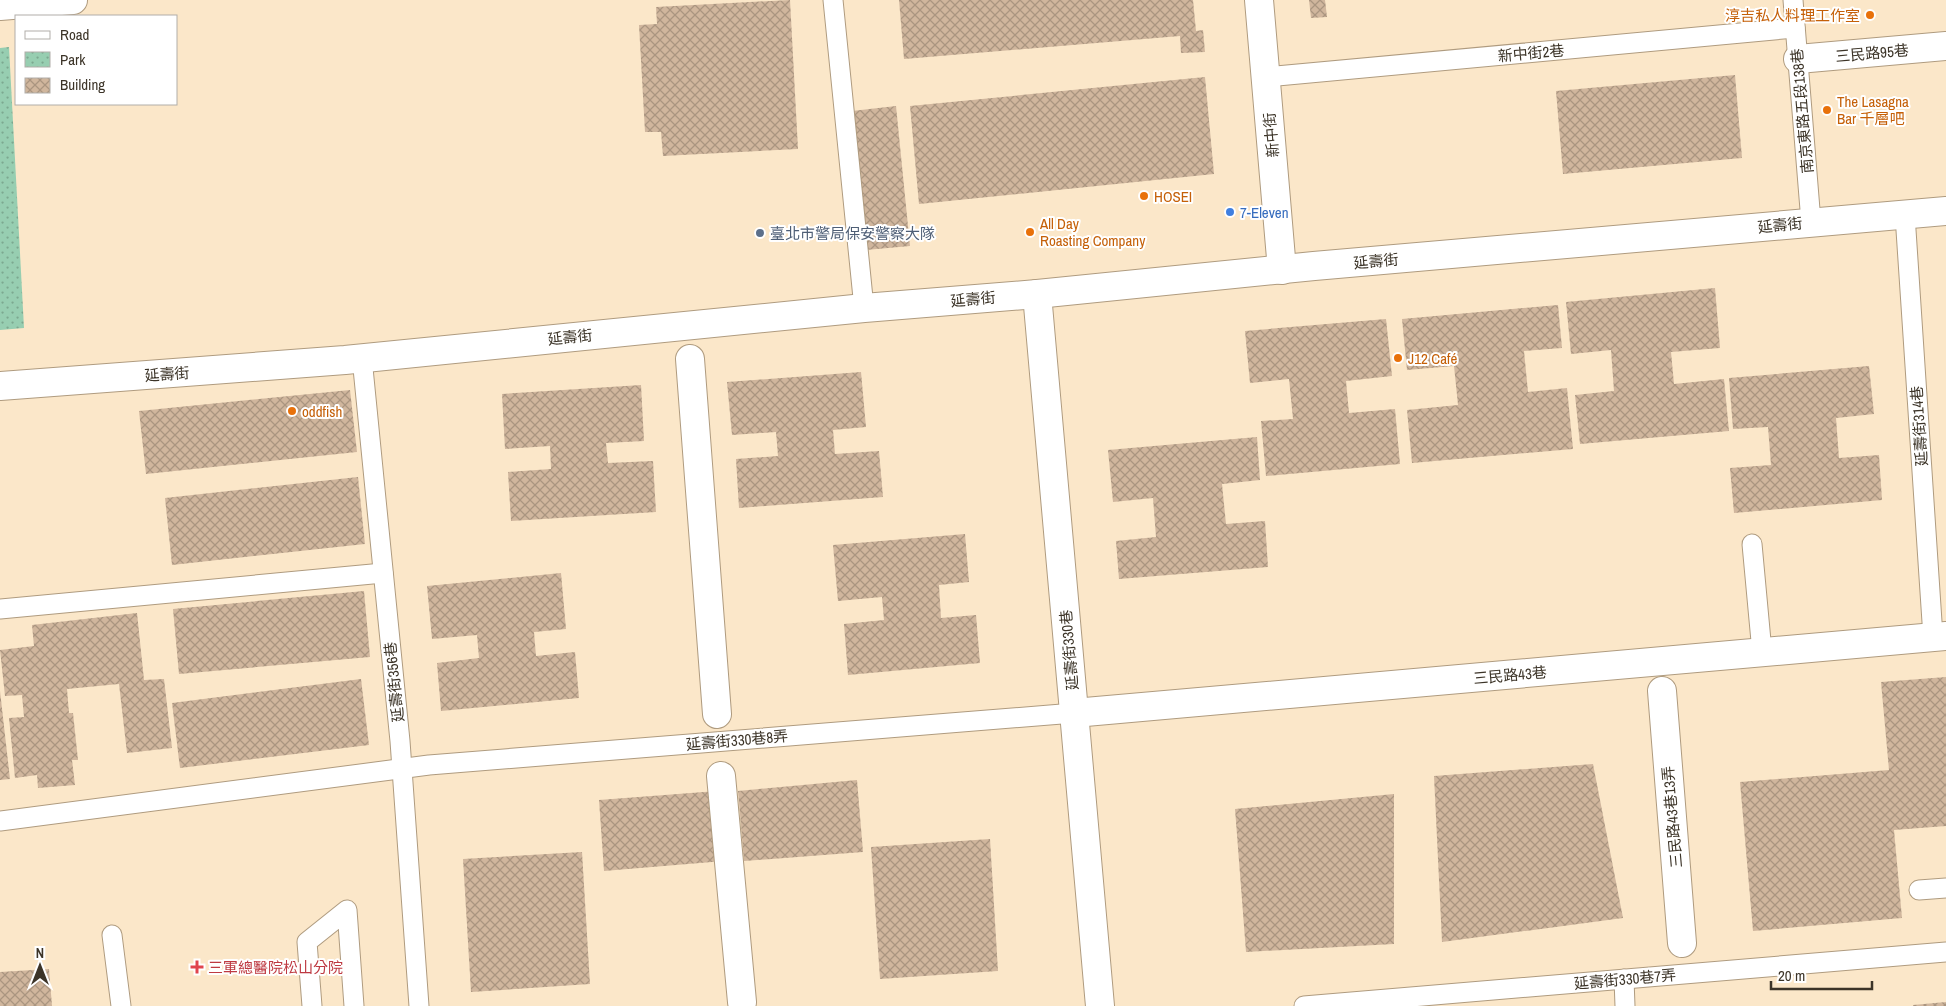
<svg xmlns="http://www.w3.org/2000/svg" width="1946" height="1006" viewBox="0 0 1946 1006" font-family="'Archivo Narrow','Noto Sans TC',sans-serif">
<style>
.park{fill:url(#park-dots)}
.building{fill:url(#building-cross-hatch)}
.lines{fill:none;stroke-linecap:round;stroke-linejoin:round}
.service-casing{stroke:#af9b7f;stroke-width:21}
.pedestrian-casing{stroke:#af9b7f;stroke-width:30}
.minor-casing{stroke:#af9b7f;stroke-width:30}
.service{stroke:#fff;stroke-width:19}
.pedestrian{stroke:#fff;stroke-width:28}
.minor{stroke:#fff;stroke-width:28}
.food-dot{fill:#e8710a;stroke:#fff;stroke-width:2}
.shop-dot{fill:#3f7fe0;stroke:#fff;stroke-width:2}
.service-dot{fill:#5c6f8a;stroke:#fff;stroke-width:2}
.health-dot{fill:#e0444e;stroke:#fff;stroke-width:2}
.labels{text-anchor:middle;dominant-baseline:central;stroke-width:4;stroke-linejoin:round;paint-order:stroke}
.food-label{font-size:15px;fill:#c56008;stroke:#fff;text-anchor:start}
.street-label{font-size:15px;fill:#3c3428;stroke:#fff}
.shop-label{font-size:15px;fill:#366cbe;stroke:#fff;text-anchor:start}
.service-label{font-size:15px;fill:#4e5e75;stroke:#fff;text-anchor:start}
.health-label{font-size:15px;fill:#be3a42;stroke:#fff;text-anchor:start}
</style>
<defs>
<pattern id="park-dots" width="8" height="8" patternUnits="userSpaceOnUse" patternTransform="scale(1.25)"><rect width="8" height="8" fill="#97ceb1"/><path d="M2 2h.1M6 6h.1" fill="none" stroke="#7ca890" stroke-width="1.8" stroke-linecap="round"/></pattern>
<pattern id="building-cross-hatch" width="8" height="8" patternUnits="userSpaceOnUse" patternTransform="scale(1.25)"><rect width="8" height="8" fill="#d0b69d"/><path d="M0 0l8 8M0 8l8-8" fill="none" stroke="#aa9580"/></pattern>
</defs>
<rect width="100%" height="100%" fill="#fbe7c9"/>
<polygon class="park" points="9,47 24,328 0,330 0,48"/>
<g class="building">
<polygon points="790,0 798,149 663,156 661,132 645,132 639,25 657,24 656,7"/>
<polygon points="899,0 1193,0 1196,31 1203,30 1205,52 1181,53 1180,36 904,59"/>
<polygon points="1309,0 1325,0 1327,17 1311,18"/>
<polygon points="1735,75 1742,158 1563,174 1556,91"/>
<polygon points="1205,77 1214,174 919,204 910,106"/>
<polygon points="896,106 910,246 866,250 852,111"/>
<polygon points="1715,288 1720,348 1671,352 1674,384 1724,379 1729,431 1580,444 1575,395 1614,391 1611,350 1571,354 1566,302"/>
<polygon points="1558,305 1562,348 1524,351 1528,392 1567,388 1573,449 1412,463 1407,410 1458,405 1454,366 1407,370 1402,319"/>
<polygon points="1386,319 1392,376 1346,381 1349,413 1395,409 1400,464 1266,476 1261,421 1293,419 1289,379 1250,383 1245,331"/>
<polygon points="1869,366 1874,414 1836,418 1839,458 1879,455 1882,500 1734,513 1730,468 1771,465 1768,427 1733,429 1729,378"/>
<polygon points="861,372 866,427 833,430 835,454 879,451 883,497 739,508 736,459 778,456 776,432 732,435 727,382"/>
<polygon points="641,385 644,441 606,443 608,463 653,461 656,512 511,521 508,472 551,469 550,446 505,449 502,394"/>
<polygon points="350,390 357,452 146,474 139,411"/>
<polygon points="1257,437 1260,480 1222,484 1226,524 1265,521 1268,567 1119,579 1116,541 1156,537 1153,498 1113,502 1108,450"/>
<polygon points="358,477 365,544 172,565 165,498"/>
<polygon points="965,534 969,582 939,585 941,618 976,615 980,663 848,675 844,624 884,620 882,597 838,601 833,545"/>
<polygon points="561,573 566,629 534,632 536,656 575,652 579,698 441,711 437,663 479,658 477,635 432,639 427,586"/>
<polygon points="364,591 370,657 179,674 173,609"/>
<polygon points="137,613 144,680 164,679 172,748 127,753 119,684 67,689 69,713 73,713 78,760 72,760 75,785 38,788 37,775 15,778 9,718 24,717 22,695 5,696 0,650 34,646 32,625"/>
<polygon points="1946,677 1946,826 1894,830 1902,918 1753,931 1740,782 1889,770 1881,682"/>
<polygon points="361,679 369,745 180,768 172,703"/>
<polygon points="0,691 10,779 0,780"/>
<polygon points="1593,764 1623,918 1442,942 1434,776"/>
<polygon points="857,780 863,852 744,861 738,791"/>
<polygon points="717,791 724,861 604,871 599,800"/>
<polygon points="1394,794 1394,944 1246,952 1235,809"/>
<polygon points="990,839 998,971 880,979 871,847"/>
<polygon points="582,852 590,984 471,992 463,859"/>
<polygon points="49,969 52,1006 0,1006 0,972"/>
<polygon points="1946,1002 1946,1006 1913,1006 1913,1005"/>
</g>
<g class="lines">
<defs>
<g id="service">
<polyline points="833,0 864,308"/>
<polyline points="1793,0 1811,222"/>
<polyline points="1266,77 1795,28"/>
<polyline points="1905,215 1933,637"/>
<polyline points="362,358 400,741 419,1006"/>
<polyline points="1752,544 1762,652"/>
<polyline points="0,609 383,573"/>
<polyline points="0,821 429,765 1074,713"/>
<polyline points="1919,890 1946,888"/>
<polyline points="112,935 121,1006"/>
<polyline points="1624,979 1625,1006"/>
<polyline points="312,1006 307,942 347,910 354,1006"/>
<polyline points="1304,1006 1946,952"/>
</g>
<g id="pedestrian">
<polyline points="690,359 717,714"/>
<polyline points="1662,691 1682,943"/>
<polyline points="721,776 742,1002"/>
</g>
<g id="minor">
<polyline points="1259,0 1282,270"/>
<polyline points="0,6 73,0"/>
<polyline points="1798,59 1946,46"/>
<polyline points="1037,294 1100,1006"/>
<polyline points="0,386 345,360 864,308 1037,294 1314,266 1946,211"/>
<polyline points="1074,713 1946,636"/>
</g>
</defs>
<use href="#service" class="service-casing"/>
<use href="#pedestrian" class="pedestrian-casing"/>
<use href="#minor" class="minor-casing"/>
<use href="#service" class="service"/>
<use href="#pedestrian" class="pedestrian"/>
<use href="#minor" class="minor"/>
</g>
<g class="food-dot">
<circle cx="1870" cy="15" r="5"/>
<circle cx="1827" cy="110" r="5"/>
<circle cx="1144" cy="196" r="5"/>
<circle cx="1030" cy="232" r="5"/>
<circle cx="1398" cy="358" r="5"/>
<circle cx="292" cy="411" r="5"/>
</g>
<circle class="shop-dot" cx="1230" cy="212" r="5"/>
<circle class="service-dot" cx="760" cy="233" r="5"/>
<path class="health-dot" d="M194.5 959.5h5v5h5v5h-5v5h-5v-5h-5v-5h5z"/>
<g class="labels">
<g class="food-label">
<text x="1860" y="15" text-anchor="end">淳吉私人料理工作室</text>
<text x="1837" y="101">The Lasagna<tspan x="1837" dy="17">Bar 千層吧</tspan></text>
<text x="1154" y="196">HOSEI</text>
<text x="1040" y="223">All Day<tspan x="1040" dy="17">Roasting Company</tspan></text>
<text x="1408" y="358">J12 Café</text>
<text x="302" y="411">oddfish</text>
</g>
<g class="street-label">
<text transform="translate(1531 53) rotate(-5)">新中街2巷</text>
<text transform="translate(1872 53) rotate(-5)">三民路95巷</text>
<text transform="translate(1802 111) rotate(-95)">南京東路五段138巷</text>
<text transform="translate(1271 135) rotate(-95)">新中街</text>
<text transform="translate(1780 225) rotate(-6)">延壽街</text>
<text transform="translate(1376 261) rotate(-5)">延壽街</text>
<text transform="translate(973 299) rotate(-5)">延壽街</text>
<text transform="translate(570 337) rotate(-6)">延壽街</text>
<text transform="translate(167 374) rotate(-4)">延壽街</text>
<text transform="translate(1919 426) rotate(-94)">延壽街314巷</text>
<text transform="translate(1069 650) rotate(-95)">延壽街330巷</text>
<text transform="translate(1510 675) rotate(-5)">三民路43巷</text>
<text transform="translate(394 682) rotate(-96)">延壽街356巷</text>
<text transform="translate(737 740) rotate(-5)">延壽街330巷8弄</text>
<text transform="translate(1672 817) rotate(-95)">三民路43巷13弄</text>
<text transform="translate(1625 979) rotate(-5)">延壽街330巷7弄</text>
</g>
<g class="shop-label">
<text x="1240" y="212">7-Eleven</text>
</g>
<g class="service-label">
<text x="770" y="233">臺北市警局保安警察大隊</text>
</g>
<g class="health-label">
<text x="208" y="967">三軍總醫院松山分院</text>
</g>
</g>
<rect x="15" y="15" width="162" height="90" fill="#ffffff" stroke="#b1aea9"/>
<rect x="25" y="31" width="25" height="8" fill="#ffffff" stroke="#b1aea9"/>
<text x="60" y="40" font-size="15" fill="#3c3428">Road</text>
<rect x="25" y="52" width="25" height="15" fill="url(#park-dots)" stroke="#b1aea9"/>
<text x="60" y="65" font-size="15" fill="#3c3428">Park</text>
<rect x="25" y="78" width="25" height="15" fill="url(#building-cross-hatch)" stroke="#b1aea9"/>
<text x="60" y="90" font-size="15" fill="#3c3428">Building</text>
<g transform="translate(40 966)" stroke="#ffffff" stroke-width="4" paint-order="stroke">
<path d="M0-4L9 19L0 12L-9 19Z" fill="#3c3428"/>
<text y="-8" font-size="14" font-weight="bold" text-anchor="middle" fill="#3c3428">N</text>
</g>
<path d="M1771 981v8h101v-8" fill="none" stroke="#3c3428" stroke-width="2.5"/>
<text x="1778" y="981" font-size="15" fill="#3c3428" stroke="#ffffff" stroke-width="4" paint-order="stroke">20 m</text>
</svg>
